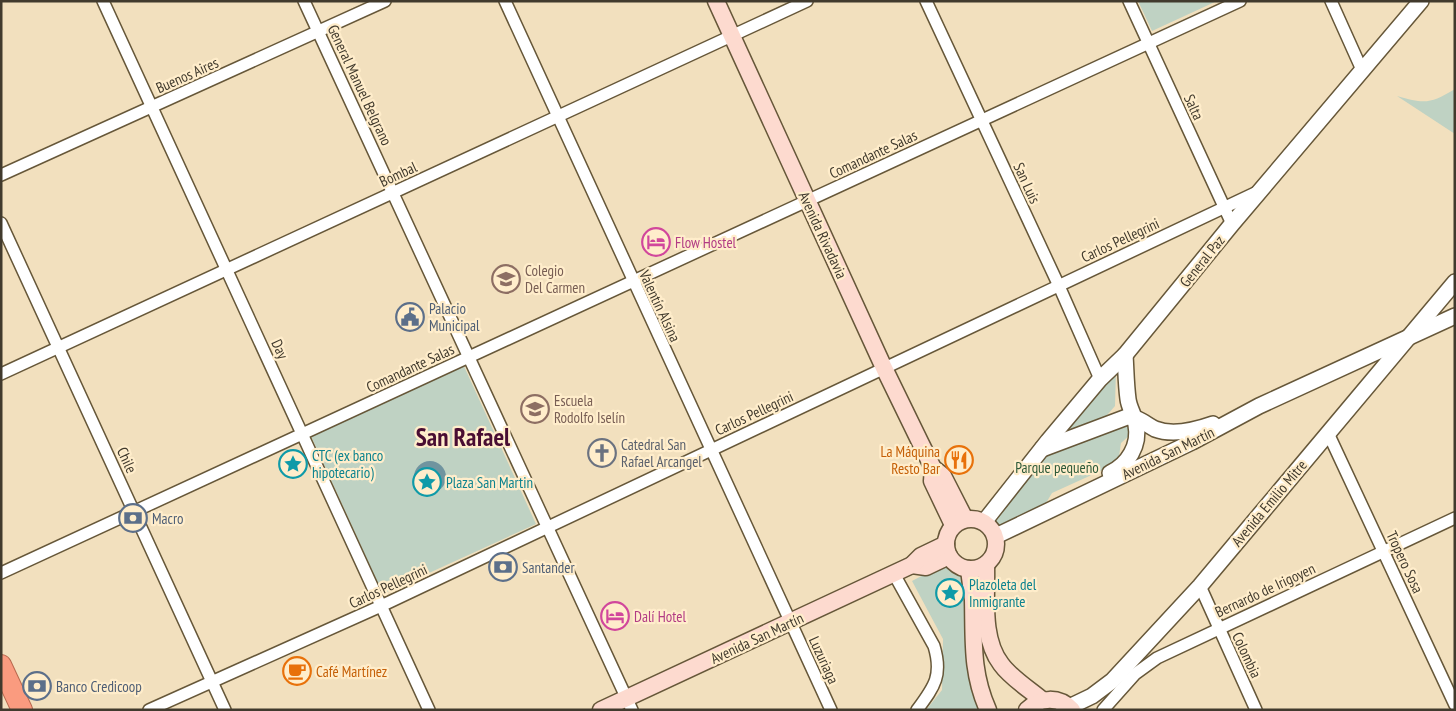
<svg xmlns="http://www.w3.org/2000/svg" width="1456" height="711" viewBox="0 0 1456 711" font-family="'PT Sans Narrow',sans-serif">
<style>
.green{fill:#bfd2c3}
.water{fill:#70949f}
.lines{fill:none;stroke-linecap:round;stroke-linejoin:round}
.minor-casing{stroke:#665739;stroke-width:14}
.tertiary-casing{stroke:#665739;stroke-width:18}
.secondary-casing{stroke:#665739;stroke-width:19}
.trunk-casing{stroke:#b8694e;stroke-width:22}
.minor{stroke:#fff;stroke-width:11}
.tertiary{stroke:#fff;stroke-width:15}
.secondary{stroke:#fddacf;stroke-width:16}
.trunk{stroke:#fa9b7f;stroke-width:20}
.labels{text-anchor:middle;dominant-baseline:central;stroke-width:4.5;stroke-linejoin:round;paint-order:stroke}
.street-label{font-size:15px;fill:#413a2d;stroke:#ffedcb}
.hotel-label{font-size:15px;fill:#b23c85;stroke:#ffedcb;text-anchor:start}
.education-label{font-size:15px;fill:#785e54;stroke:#ffedcb;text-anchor:start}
.service-label{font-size:15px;fill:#4e5e75;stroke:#ffedcb;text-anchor:start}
.worship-label{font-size:15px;fill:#5b616d;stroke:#ffedcb;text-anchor:start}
.food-label{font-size:15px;fill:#c56008;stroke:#ffedcb;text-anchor:end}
.culture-label{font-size:15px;fill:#0d838f;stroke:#ffedcb;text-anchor:start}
.park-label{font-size:15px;fill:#2e5a39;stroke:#ffedcb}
.town-label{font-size:25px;font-weight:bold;fill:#490d33;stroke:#ffedcb}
</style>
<rect width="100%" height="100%" fill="#f2e0be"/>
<g class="green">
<polygon points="1138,1 1217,1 1152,31"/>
<path d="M1455,89V134L1397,96C1425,104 1430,104 1455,89Z"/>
<polygon points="463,364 536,524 383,594 310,434"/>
<polygon points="1116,371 1115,406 1101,422 1061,434"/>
<polygon points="1123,423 1131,428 1130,435 1121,443 1118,463 1052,493 1046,503 999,531 990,521 1043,449"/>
<path d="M948,562L965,578C966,621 961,670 980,710H926L942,690L943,639L912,581Z"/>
</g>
<circle class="water" cx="430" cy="477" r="16"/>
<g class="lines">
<defs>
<g id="minor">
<polyline points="103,1 429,710"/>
<polyline points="304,1 632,710"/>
<polyline points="505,1 831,710"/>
<polyline points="926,1 1059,286 1100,379"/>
<polyline points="1129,1 1232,224"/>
<polyline points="1331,1 1362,70"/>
<polyline points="1,175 385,1"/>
<polyline points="1,223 225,710"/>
<polyline points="1,374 807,1"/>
<polyline points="1328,433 1455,705"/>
<polyline points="1,573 1240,1"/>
<path d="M894,574L934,646C943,676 934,687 917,710"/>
<polyline points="1200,586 1256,710"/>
<polyline points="149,710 381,606 1255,193"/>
<polyline points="1103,710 1135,674 1157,658 1455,518"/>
</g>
<g id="tertiary">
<path d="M1042,449L1127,417C1139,417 1145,424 1155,429C1173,436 1196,430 1213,424"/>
<path d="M1110,473C1128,465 1140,445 1136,425C1135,416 1129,408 1128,399C1126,384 1126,370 1125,355"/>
<polyline points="984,522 1048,441 1100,379 1125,355 1232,224 1421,1"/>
<polyline points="996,536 1192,442 1259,406 1455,316"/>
<polyline points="1069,707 1092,696 1112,681 1200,586 1455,282"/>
</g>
<g id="secondary">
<polyline points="716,1 884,368 921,444 933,468 943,476 965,519"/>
<polyline points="933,468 932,481 953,525"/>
<circle cx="971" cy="544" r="25"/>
<polyline points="912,565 926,567 949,556"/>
<path d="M986,565C987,597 981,638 1001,664C1011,678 1029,689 1042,700"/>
<path d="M969,569C970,579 972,590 973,600C974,640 971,672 988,710"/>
<polyline points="601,710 912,565 921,556 946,544"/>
<path d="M1027,710C1040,697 1059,696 1072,710"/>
</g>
<polyline id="trunk" points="1,665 22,710"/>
</defs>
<use href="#minor" class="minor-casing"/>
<use href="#tertiary" class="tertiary-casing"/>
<use href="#secondary" class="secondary-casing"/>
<use href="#trunk" class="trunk-casing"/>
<use href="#minor" class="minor"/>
<use href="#tertiary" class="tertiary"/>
<use href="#secondary" class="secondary"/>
<use href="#trunk" class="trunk"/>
</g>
<defs>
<symbol id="hotel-ring" viewBox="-11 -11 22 22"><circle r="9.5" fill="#ffedcb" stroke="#d1479c" stroke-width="1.5"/><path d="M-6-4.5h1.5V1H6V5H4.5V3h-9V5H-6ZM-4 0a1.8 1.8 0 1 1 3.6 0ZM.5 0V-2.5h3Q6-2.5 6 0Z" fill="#d1479c"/></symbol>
<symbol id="school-ring" viewBox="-11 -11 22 22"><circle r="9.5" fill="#ffedcb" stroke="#8d6e63" stroke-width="1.5"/><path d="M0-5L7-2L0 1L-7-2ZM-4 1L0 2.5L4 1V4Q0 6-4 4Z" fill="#8d6e63"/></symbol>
<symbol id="civic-ring" viewBox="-11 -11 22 22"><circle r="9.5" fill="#ffedcb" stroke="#5c6f8a" stroke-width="1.5"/><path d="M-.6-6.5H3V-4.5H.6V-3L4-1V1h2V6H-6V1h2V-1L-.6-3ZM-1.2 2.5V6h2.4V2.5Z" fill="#5c6f8a"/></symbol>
<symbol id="church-ring" viewBox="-11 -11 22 22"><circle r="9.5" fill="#ffedcb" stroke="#6b7280" stroke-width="1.5"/><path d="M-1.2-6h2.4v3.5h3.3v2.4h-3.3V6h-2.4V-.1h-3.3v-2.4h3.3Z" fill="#6b7280"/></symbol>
<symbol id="restaurant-ring" viewBox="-11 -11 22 22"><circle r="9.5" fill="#ffedcb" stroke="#e8710a" stroke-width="1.5"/><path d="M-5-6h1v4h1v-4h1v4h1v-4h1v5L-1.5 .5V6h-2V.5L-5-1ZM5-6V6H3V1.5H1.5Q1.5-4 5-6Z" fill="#e8710a"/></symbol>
<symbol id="sight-ring" viewBox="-11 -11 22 22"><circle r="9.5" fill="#ffedcb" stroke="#0f9aa8" stroke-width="1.5"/><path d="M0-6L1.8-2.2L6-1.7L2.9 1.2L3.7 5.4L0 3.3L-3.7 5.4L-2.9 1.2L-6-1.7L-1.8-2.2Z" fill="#0f9aa8"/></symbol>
<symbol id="bank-ring" viewBox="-11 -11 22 22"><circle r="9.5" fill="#ffedcb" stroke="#5c6f8a" stroke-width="1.5"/><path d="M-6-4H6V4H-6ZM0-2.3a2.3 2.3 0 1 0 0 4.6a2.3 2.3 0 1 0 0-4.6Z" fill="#5c6f8a"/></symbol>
<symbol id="cafe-ring" viewBox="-11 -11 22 22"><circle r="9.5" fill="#ffedcb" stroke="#e8710a" stroke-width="1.5"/><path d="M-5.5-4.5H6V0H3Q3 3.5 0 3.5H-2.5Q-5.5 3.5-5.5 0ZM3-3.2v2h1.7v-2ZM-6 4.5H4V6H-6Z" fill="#e8710a"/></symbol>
</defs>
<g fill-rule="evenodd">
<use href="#hotel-ring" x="640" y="226" width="32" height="32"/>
<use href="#school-ring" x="490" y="263" width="32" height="32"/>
<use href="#civic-ring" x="394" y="301" width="32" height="32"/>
<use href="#school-ring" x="519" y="393" width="32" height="32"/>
<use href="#church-ring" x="586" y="437" width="32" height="32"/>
<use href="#restaurant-ring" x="943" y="444" width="32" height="32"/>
<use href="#sight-ring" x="277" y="448" width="32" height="32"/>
<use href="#sight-ring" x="411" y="466" width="32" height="32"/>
<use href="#bank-ring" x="117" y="502" width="32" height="32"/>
<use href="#bank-ring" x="487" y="551" width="32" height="32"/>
<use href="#sight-ring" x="934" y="577" width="32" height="32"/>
<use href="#hotel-ring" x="599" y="600" width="32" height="32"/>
<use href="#cafe-ring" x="281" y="655" width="32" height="32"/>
<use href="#bank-ring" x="21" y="670" width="32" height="32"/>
</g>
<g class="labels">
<g class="street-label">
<text transform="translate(187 75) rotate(-24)">Buenos Aires</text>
<text transform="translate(360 85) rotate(65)">General Manuel Belgrano</text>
<text transform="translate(1194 107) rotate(65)">Salta</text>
<text transform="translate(873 154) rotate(-25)">Comandante Salas</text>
<text transform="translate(398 174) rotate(-25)">Bombal</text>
<text transform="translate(1027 183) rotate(65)">San Luis</text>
<text transform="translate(823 235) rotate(65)">Avenida Rivadavia</text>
<text transform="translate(1120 240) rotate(-25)">Carlos Pellegrini</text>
<text transform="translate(1202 261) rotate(-51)">General Paz</text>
<text transform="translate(660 306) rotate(65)">Valentín Alsina</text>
<text transform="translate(280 349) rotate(65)">Day</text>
<text transform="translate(410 368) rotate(-25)">Comandante Salas</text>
<text transform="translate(754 413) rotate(-25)">Carlos Pellegrini</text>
<text transform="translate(1168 453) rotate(-26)">Avenida San Martín</text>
<text transform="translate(127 460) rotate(65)">Chile</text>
<text transform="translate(1269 503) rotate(-50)">Avenida Emilio Mitre</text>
<text transform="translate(1405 562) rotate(65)">Tropero Sosa</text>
<text transform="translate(388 586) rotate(-25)">Carlos Pellegrini</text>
<text transform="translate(1265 590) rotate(-25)">Bernardo de Irigoyen</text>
<text transform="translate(757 638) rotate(-25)">Avenida San Martín</text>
<text transform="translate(1247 655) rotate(65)">Colombia</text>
<text transform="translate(824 660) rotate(65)">Luzuriaga</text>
</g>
<g class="hotel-label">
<text x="675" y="242">Flow Hostel</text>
<text x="634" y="616">Dalí Hotel</text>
</g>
<g class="education-label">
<text x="525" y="270">Colegio<tspan x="525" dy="17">Del Carmen</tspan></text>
<text x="554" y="400">Escuela<tspan x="554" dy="17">Rodolfo Iselín</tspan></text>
</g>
<g class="service-label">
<text x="429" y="308">Palacio<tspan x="429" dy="17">Municipal</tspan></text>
<text x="152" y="518">Macro</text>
<text x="522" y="567">Santander</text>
<text x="56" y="686">Banco Credicoop</text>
</g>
<g class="worship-label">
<text x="621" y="444">Catedral San<tspan x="621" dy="17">Rafael Arcangel</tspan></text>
</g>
<g class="food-label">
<text x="940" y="451">La Máquina<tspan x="940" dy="17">Resto Bar</tspan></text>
<text x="316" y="671" text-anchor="start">Café Martínez</text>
</g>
<g class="culture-label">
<text x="312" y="455">CTC (ex banco<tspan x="312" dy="17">hipotecario)</tspan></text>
<text x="446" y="482">Plaza San Martin</text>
<text x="969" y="584">Plazoleta del<tspan x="969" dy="17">Inmigrante</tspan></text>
</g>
<g class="park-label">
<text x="1057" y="467">Parque pequeño</text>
</g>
<g class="town-label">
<text x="463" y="437">San Rafael</text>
</g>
</g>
<rect width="1456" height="711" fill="none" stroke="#413a2d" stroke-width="5"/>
</svg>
